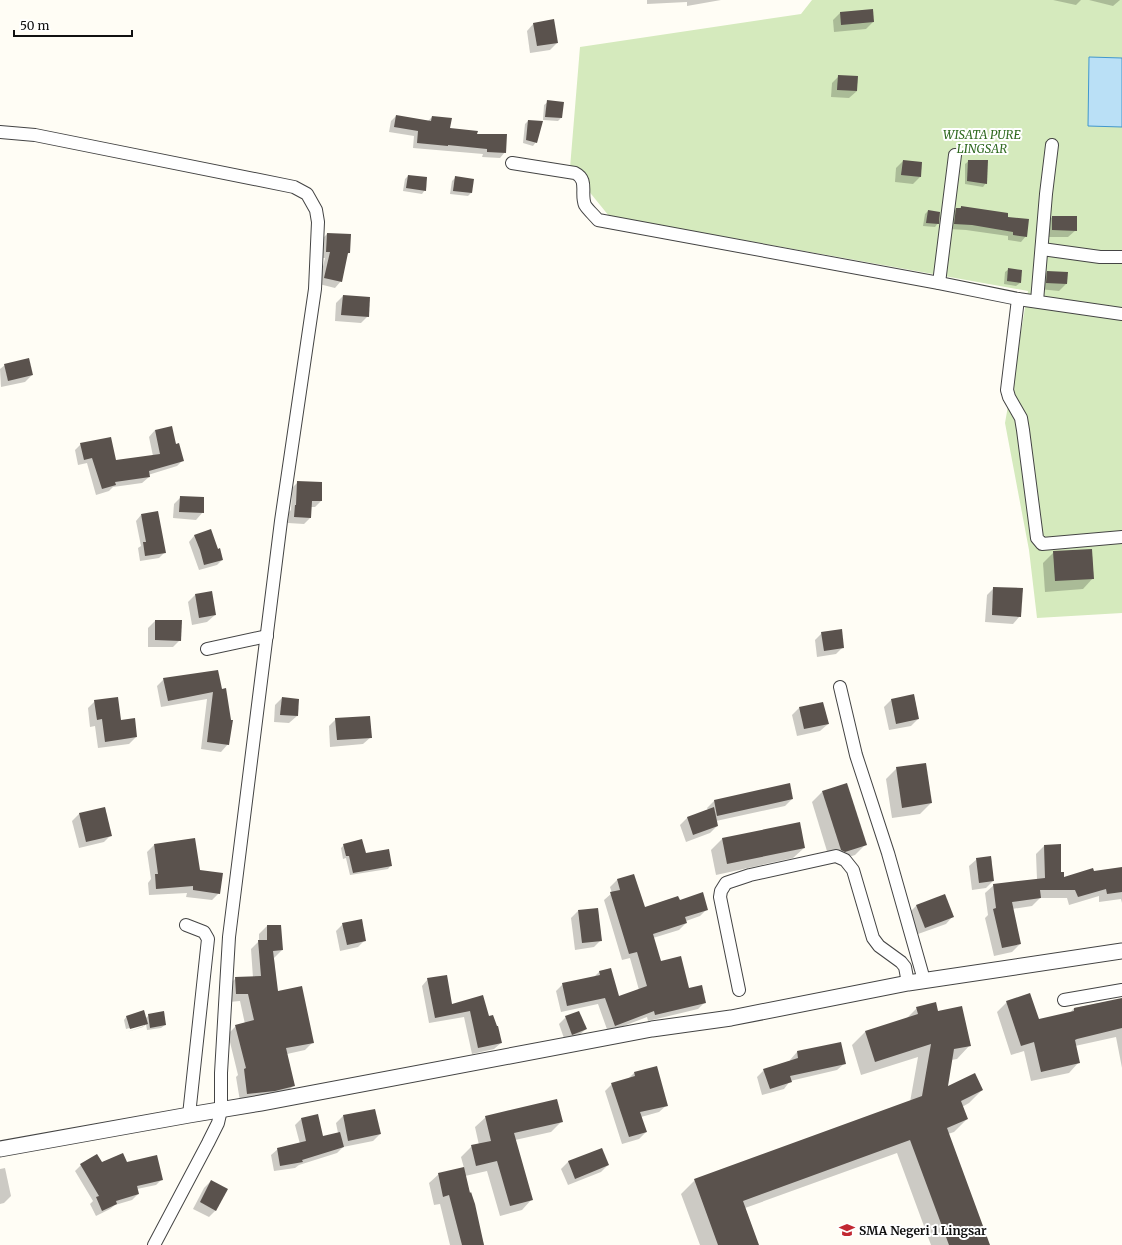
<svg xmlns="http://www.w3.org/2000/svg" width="1122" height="1245" viewBox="0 0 1122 1245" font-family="Merriweather,serif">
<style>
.green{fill:#d5eabd}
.water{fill:#bae0f6;stroke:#4197cd}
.shadow{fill:#0003}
.building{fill:#5a524d}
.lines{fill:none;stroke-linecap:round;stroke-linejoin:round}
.minor-casing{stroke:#444;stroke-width:14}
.tertiary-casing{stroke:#444;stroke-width:17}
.minor{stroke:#fff;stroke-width:12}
.tertiary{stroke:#fff;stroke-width:15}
.labels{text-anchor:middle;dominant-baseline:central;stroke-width:4;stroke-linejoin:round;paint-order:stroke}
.park-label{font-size:12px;font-style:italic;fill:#306a20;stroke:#fff}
.poi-label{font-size:12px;font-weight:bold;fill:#111;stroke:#fff;text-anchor:start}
</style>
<rect width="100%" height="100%" fill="#fffdf5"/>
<polygon class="green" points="812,0 1122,0 1122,613 1037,618 1029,550 1005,423 1028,291 609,216 570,168 580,47 801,14"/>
<polygon class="water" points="1089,57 1122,58 1122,127 1088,126"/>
<g class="shadow">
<polygon points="647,0 721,0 687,6 687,2 647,4"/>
<polygon points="1053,0 1081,0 1076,5"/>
<polygon points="1089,0 1120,0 1113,6"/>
<polygon points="840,13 873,22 866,29 834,32 833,20"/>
<polygon points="534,23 557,43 550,50 530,53 527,31"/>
<polygon points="839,76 857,91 849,98 831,97 832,83"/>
<polygon points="548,102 561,118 558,121 543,120 544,105"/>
<polygon points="396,116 428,121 432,117 449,129 476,134 505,152 500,158 482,157 483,154 413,148 414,136 389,132 391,121"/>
<polygon points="528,121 536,142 533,146 523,143 525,124"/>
<polygon points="903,161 920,177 913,184 895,182 896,168"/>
<polygon points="969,161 986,183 983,187 965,184 965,164"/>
<polygon points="408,176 425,190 422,194 403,191 405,179"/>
<polygon points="456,177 473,180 471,193 468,196 450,194 452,181"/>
<polygon points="961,207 1006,218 1026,236 1021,242 1008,240 1008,236 966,230 949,229 951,214 956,209 959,209"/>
<polygon points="928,211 938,223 935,227 923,226 925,214"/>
<polygon points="1052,217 1076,230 1068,237 1045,237 1045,224"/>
<polygon points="327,234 349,253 347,254 341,281 335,288 319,284 325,258 320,258 321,240"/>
<polygon points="1009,269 1020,283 1016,286 1004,284 1005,272"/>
<polygon points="1047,272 1066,284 1059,291 1039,289 1040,279"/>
<polygon points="343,296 368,316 361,323 335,321 336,303"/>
<polygon points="5,365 32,375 25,382 1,387 0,369"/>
<polygon points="155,430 175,445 183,460 177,466 148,475 149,477 142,483 113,487 109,491 96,495 87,463 78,465 75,450 81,444 115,461 153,456 149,437"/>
<polygon points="298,482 321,501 315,507 311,507 310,518 304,524 288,523 289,512 291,510 292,488"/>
<polygon points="181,497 203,512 196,520 173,518 174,504"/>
<polygon points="141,515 165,552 159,558 140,561 138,548 141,546 136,521"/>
<polygon points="210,530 222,560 217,565 199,570 189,542 194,536"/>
<polygon points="1054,552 1093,578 1083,589 1045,592 1043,563"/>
<polygon points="994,588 1020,616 1013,624 985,622 987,595"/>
<polygon points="211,593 215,615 207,622 192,625 188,602 195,595"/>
<polygon points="155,621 180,640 173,647 148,647 148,628"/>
<polygon points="822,633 843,647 836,654 817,657 815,640"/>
<polygon points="217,671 228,744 221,752 201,749 207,699 161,707 157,686 164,679"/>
<polygon points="282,698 297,716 289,723 274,722 275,705"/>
<polygon points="891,700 918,719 911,726 889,730 884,707"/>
<polygon points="95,701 136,737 129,744 98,748 95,726 90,727 88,708"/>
<polygon points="799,708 828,724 820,731 797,736 792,715"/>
<polygon points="336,719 371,737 363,744 330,747 329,726"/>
<polygon points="897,768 931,803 920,814 892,818 886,779"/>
<polygon points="789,784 792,799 785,806 716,821 717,826 710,833 686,842 680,825 687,818 708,810 707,808 714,801"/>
<polygon points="822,792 866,844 855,855 833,862 830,861 812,802"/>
<polygon points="105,808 111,835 104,842 79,848 72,821 79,814"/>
<polygon points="799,823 804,848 793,858 716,875 711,850 722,839"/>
<polygon points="154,845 199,871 219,893 212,900 186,897 187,893 149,895 148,883 151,879 147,852"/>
<polygon points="344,845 365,854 391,865 388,869 350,875 346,858 343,859 341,848"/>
<polygon points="1044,846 1063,879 1122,868 1122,903 1121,899 1099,902 1099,896 1069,905 1067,898 1040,898 1032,906 1012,909 1020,944 1012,952 994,956 985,918 988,915 985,893 994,885 1037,880 1036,854"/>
<polygon points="991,857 993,881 986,888 972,890 969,866 977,859"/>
<polygon points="633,875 644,908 679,901 707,909 700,916 686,921 686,923 679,930 653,938 660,962 688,990 705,1002 698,1009 648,1021 647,1017 608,1032 598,1004 561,1012 556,991 563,984 594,977 600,971 618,998 639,990 630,958 622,960 604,900 612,893 610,887 617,880"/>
<polygon points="916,906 953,916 946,924 918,934 909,913"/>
<polygon points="578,911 601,940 594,947 575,950 571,918"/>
<polygon points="343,924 365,940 358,947 340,951 336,931"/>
<polygon points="267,926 280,926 282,950 274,958 277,992 313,1042 305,1050 287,1054 294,1085 286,1093 240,1101 236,1077 238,1075 228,1034 236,1026 245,1024 240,1001 229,1002 228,986 236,978 253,978 251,949 259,941 259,934"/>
<polygon points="428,979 452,1005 483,997 488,1018 501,1043 494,1049 472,1054 464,1017 429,1023 422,986"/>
<polygon points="1122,999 1122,1068 1116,1037 1075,1046 1079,1062 1069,1073 1031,1081 1024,1051 1011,1055 997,1012 1007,1002 1038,1020 1070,1013 1074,1008"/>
<polygon points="917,1008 937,1012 970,1045 957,1059 951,1060 946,1088 982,1090 969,1103 962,1107 967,1119 954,1132 948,1134 989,1245 931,1245 897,1153 745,1208 758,1245 700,1245 681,1194 695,1180 910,1102 918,1057 861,1075 852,1045 865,1032 906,1019"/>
<polygon points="149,1015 165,1025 161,1028 147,1030 146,1024 143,1027 127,1032 144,1026 144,1024 126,1029 124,1020 127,1016 145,1019"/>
<polygon points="566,1017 586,1029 578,1036 565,1041 559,1024"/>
<polygon points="840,1043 845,1063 837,1070 790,1081 784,1089 762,1095 757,1077 764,1070 790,1061 790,1060 797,1052"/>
<polygon points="634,1073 667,1105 659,1112 641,1117 646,1132 639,1139 622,1144 605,1091 612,1084 628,1079"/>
<polygon points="343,1116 380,1134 373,1141 343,1147 337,1153 299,1165 295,1168 274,1171 271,1155 278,1149 300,1144 295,1125 301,1119 323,1137 338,1133 336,1123"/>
<polygon points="486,1117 562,1121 551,1132 515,1140 532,1199 522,1210 500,1216 487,1171 465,1176 484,1245 450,1245 440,1204 434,1205 429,1183 439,1174 464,1168 461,1157 472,1146 479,1145 475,1127"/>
<polygon points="601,1149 608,1165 601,1172 568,1185 561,1169 568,1162"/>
<polygon points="97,1155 102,1163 126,1163 162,1179 156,1185 137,1189 138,1194 132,1200 115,1205 110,1209 96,1216 90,1204 93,1201 75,1171 81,1165"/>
<polygon points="5,1168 11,1196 4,1203 0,1204 0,1169"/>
<polygon points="211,1181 216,1210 209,1217 193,1209 204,1188"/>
</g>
<g class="building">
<polygon points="873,9 874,22 841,25 840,12"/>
<polygon points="554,19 558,43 537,46 533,23"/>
<polygon points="838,75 858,76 857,91 837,90"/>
<polygon points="547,100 564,102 562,118 545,117"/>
<polygon points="396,115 431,121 432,116 452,118 450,128 478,131 477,134 507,134 506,153 487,152 487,149 448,145 448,146 417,143 418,131 394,127"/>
<polygon points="528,120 543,121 537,143 526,140"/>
<polygon points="903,160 922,162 921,177 901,175"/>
<polygon points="968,160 988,160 987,184 967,181"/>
<polygon points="408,175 427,177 426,191 406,188"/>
<polygon points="455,176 474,179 472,193 453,191"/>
<polygon points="961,206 1008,213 1008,217 1029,219 1027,237 1013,235 1013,232 972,225 954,224 956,208 961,208"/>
<polygon points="928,210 940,212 939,224 926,223"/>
<polygon points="1052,216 1077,216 1077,231 1052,230"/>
<polygon points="327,233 351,234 350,253 348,253 342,282 324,278 330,252 326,252"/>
<polygon points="1008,268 1022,270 1021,283 1007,281"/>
<polygon points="1047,271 1068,272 1067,284 1046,283"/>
<polygon points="343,295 370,297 369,317 341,315"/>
<polygon points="29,358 33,375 8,381 4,364"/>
<polygon points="172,426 176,444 179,443 184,461 149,471 150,477 115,482 116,485 102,489 92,458 84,460 80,443 111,437 116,460 160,454 155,430"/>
<polygon points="297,481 322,482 322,501 312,501 311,518 294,517 295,505 296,505"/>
<polygon points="180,496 204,497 204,513 179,512"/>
<polygon points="158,511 166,553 145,556 143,542 146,542 141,514"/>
<polygon points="211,529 218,549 220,548 223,560 204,565 200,550 194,535"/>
<polygon points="1092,549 1094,579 1055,581 1053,551"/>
<polygon points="993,587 1023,588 1021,617 992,615"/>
<polygon points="212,591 216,615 199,618 195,594"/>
<polygon points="155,620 182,620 181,641 155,640"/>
<polygon points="842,629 844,648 824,651 821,632"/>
<polygon points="218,670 222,689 226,688 231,720 233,720 229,745 207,742 213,692 168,701 163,678"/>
<polygon points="914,694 919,719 896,724 891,699"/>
<polygon points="118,697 121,720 135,718 137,737 105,742 102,719 97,720 94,700"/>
<polygon points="282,697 299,699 298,716 280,715"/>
<polygon points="823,702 829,724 804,729 799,707"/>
<polygon points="370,716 372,738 337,740 335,718"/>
<polygon points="926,763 932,803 902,808 896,767"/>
<polygon points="790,783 793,799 717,816 714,800"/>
<polygon points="847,783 867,845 845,852 841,850 822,791"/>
<polygon points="105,807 112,836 86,842 79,813"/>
<polygon points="714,807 718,826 693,835 687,817"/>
<polygon points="800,822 805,848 727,864 722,838"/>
<polygon points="195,838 200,870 223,873 220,894 193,890 193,886 156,889 155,874 158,874 154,844"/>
<polygon points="362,839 366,853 389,849 392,866 353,873 349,856 346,856 343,844"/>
<polygon points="1061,844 1061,872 1064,872 1064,877 1093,868 1094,871 1122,867 1122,892 1107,894 1106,889 1078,897 1075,890 1040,890 1041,898 1012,902 1021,944 1002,948 993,909 996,908 993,884 1045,878 1044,845"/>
<polygon points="991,856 994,881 979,883 976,858"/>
<polygon points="634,874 645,907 678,896 680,900 703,892 708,910 685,917 687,923 653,934 661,961 681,956 689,988 702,985 706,1003 655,1015 654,1011 615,1026 605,998 567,1006 562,983 600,975 599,971 611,968 619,996 647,986 637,952 629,954 610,892 620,890 617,879"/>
<polygon points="945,894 954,917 925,928 916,905"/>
<polygon points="598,908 602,941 582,943 578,910"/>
<polygon points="362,919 366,941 347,945 342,923"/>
<polygon points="267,925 281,925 283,950 273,951 278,991 302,986 314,1043 286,1048 295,1086 275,1091 247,1094 244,1069 246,1068 235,1025 254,1020 248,994 236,994 235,977 261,976 258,940 267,940"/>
<polygon points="447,975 452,1004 483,995 489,1016 493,1015 497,1026 498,1026 502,1043 478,1048 470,1011 435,1018 427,978"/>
<polygon points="1030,993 1039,1019 1074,1011 1074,1008 1122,998 1122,1028 1077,1039 1075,1040 1080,1063 1041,1072 1034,1042 1021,1046 1006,1001"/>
<polygon points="936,1002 938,1011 962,1006 971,1046 954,1049 948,1086 975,1073 983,1090 961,1101 968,1119 947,1128 990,1245 949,1245 910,1140 743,1201 759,1245 718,1245 694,1179 922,1096 931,1044 875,1062 865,1031 918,1014 916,1007"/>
<polygon points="144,1010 148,1024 130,1029 126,1016"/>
<polygon points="164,1011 166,1025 150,1028 148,1014"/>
<polygon points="579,1011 587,1029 572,1035 565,1016"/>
<polygon points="841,1042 846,1064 790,1076 792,1082 770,1089 763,1069 798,1058 797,1051"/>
<polygon points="657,1066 668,1106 640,1112 647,1132 629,1137 611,1083 635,1076 634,1072"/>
<polygon points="557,1099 563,1122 514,1133 533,1200 510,1206 497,1161 476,1166 471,1145 491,1141 485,1116"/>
<polygon points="375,1109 381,1134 348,1141 343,1115"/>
<polygon points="318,1114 323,1136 340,1132 344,1147 302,1160 303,1162 280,1166 277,1148 306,1141 301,1118"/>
<polygon points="602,1148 609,1165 575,1179 568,1161"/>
<polygon points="123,1153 127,1162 157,1155 163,1180 137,1186 139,1194 116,1201 117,1204 102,1211 96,1197 99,1196 80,1164 97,1154 102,1162"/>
<polygon points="464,1167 470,1193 471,1192 475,1204 484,1245 462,1245 449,1195 443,1197 438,1173"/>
<polygon points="211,1180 228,1189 216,1211 200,1202"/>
</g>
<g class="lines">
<defs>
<g id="minor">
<polyline points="0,132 35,135 294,187 307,194 316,210 318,222 315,289 281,521 229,937 221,1073 221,1110 218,1123 208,1143 154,1245"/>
<path d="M512,163L575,173C589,180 580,193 585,205C588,210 594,215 598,220L939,283L1018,299L1007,390L1009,397L1021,418L1023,430L1037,538L1042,544L1122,537"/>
<polyline points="1042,249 1100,257 1122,257"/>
<polyline points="939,283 955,155"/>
<polyline points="1018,299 1122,314"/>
<polyline points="1037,301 1046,194 1052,145"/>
<polyline points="207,649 267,636"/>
<polyline points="840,687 856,755 888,853 924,980"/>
<polyline points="186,925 204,932 208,939 189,1115"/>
<polyline points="739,990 720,897 721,891 726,883 750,875 836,856 845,860 853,870 873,938 879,946 901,962 905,967 908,983"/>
<polyline points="1064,1000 1122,990"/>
</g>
<polyline id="tertiary" points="0,1149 189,1115 261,1103 652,1029 731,1018 908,983 1122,951"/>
</defs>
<use href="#minor" class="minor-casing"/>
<use href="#tertiary" class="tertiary-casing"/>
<use href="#minor" class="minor"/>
<use href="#tertiary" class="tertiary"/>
</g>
<defs>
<symbol id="school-bare" viewBox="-9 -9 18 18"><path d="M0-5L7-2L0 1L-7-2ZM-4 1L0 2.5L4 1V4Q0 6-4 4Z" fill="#c22832" stroke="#fff" stroke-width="2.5" paint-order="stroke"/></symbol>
</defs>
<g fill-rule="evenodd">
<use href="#school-bare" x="836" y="1219" width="22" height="22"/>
</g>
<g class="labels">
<g class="park-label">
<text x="982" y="134">WISATA PURE<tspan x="982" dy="14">LINGSAR</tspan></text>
</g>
<g class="poi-label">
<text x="859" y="1230">SMA Negeri 1 Lingsar</text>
</g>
</g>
<path d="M14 30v6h118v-6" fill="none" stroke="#111111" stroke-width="2"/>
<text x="20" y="30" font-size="12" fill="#111111" stroke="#ffffff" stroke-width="3" paint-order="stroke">50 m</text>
</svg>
